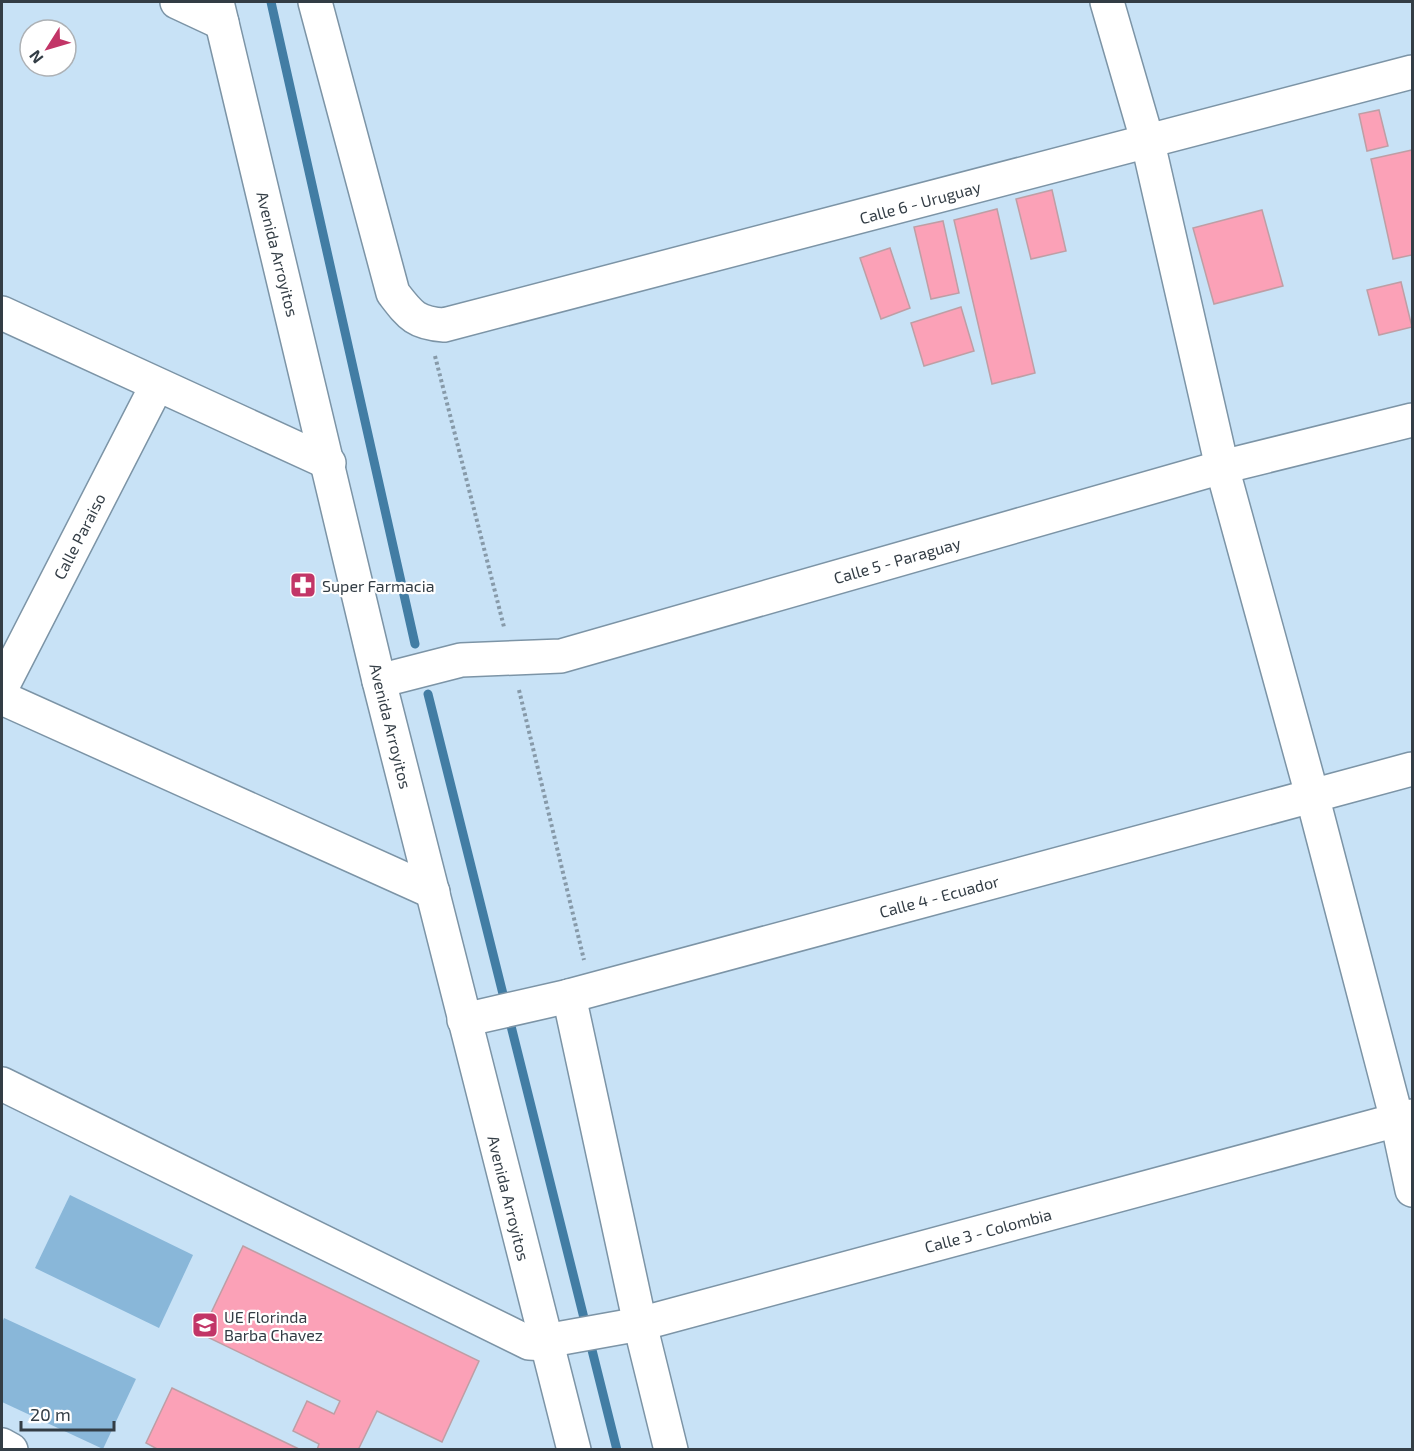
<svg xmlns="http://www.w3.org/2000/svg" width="1414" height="1451" viewBox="0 0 1414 1451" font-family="'Exo 2',sans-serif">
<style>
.park{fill:#89b7d9}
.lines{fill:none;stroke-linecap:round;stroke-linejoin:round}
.stream{stroke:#427da4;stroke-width:9}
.building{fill:#fba1b7;stroke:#be9ea5;stroke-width:1.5}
.minor-casing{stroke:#7c94a6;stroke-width:36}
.path{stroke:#879aa9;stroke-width:4;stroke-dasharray:3 3;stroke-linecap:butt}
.minor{stroke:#fff;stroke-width:33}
.labels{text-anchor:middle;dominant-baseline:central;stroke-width:4.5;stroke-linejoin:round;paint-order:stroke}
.street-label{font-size:16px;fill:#333d45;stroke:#fff}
.poi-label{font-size:16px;fill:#333d45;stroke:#fff;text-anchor:start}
</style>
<rect width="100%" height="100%" fill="#c8e2f6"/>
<g class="park">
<polygon points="70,1195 193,1255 159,1328 35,1268"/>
<polygon points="4,1318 136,1379 103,1449 2,1402 2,1323"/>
</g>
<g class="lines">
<g class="stream">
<polyline points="271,2 415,644"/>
<polyline points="428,694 617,1450"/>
</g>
</g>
<g class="building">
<polygon points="1379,110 1388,146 1367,151 1359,114"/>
<polygon points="1412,150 1412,255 1393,259 1371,159"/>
<polygon points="1052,190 1066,251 1031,259 1016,199"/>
<polygon points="997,209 1035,373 992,384 954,220"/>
<polygon points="1262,210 1283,286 1214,304 1193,228"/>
<polygon points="943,221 959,293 931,299 914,227"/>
<polygon points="890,248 910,308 881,319 860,258"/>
<polygon points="1401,282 1412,327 1379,335 1367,290"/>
<polygon points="961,307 974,351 924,366 911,323"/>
<polygon points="243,1246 479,1361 442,1442 377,1411 358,1450 317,1450 319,1444 293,1431 307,1401 334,1414 340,1401 201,1334"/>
<polygon points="172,1388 301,1450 159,1450 146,1443"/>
</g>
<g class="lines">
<defs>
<g id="minor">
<polyline points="177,2 222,23"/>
<polyline points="217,2 379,681 574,1450"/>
<path d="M315,2L393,293C410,315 415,323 444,325L1412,72"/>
<polyline points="1107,2 1148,143 1222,467 1312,795 1397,1120 1412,1190"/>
<polyline points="2,313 329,463"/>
<polyline points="379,681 461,660 561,656 1222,467 1412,420"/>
<polyline points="2,687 157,385"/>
<polyline points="2,698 433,892"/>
<polyline points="569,996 640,1324 671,1450"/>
<polyline points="464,1020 569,996 1412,769"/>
<polyline points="2,1084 529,1343 546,1344 562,1338 640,1324 1412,1116"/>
<polyline points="2,1445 11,1450"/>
</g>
</defs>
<use href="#minor" class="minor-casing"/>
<g class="path">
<polyline points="435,356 504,627"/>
<polyline points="519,690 584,960"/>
</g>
<use href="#minor" class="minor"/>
</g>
<defs>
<symbol id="pharmacy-square" viewBox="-11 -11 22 22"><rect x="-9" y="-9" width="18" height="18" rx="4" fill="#c23567" stroke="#fff"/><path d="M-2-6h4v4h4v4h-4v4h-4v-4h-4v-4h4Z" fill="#fff"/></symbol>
<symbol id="school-square" viewBox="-11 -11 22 22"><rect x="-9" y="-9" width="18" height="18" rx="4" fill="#c23567" stroke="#fff"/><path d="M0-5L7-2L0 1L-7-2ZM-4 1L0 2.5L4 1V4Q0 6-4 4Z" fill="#fff"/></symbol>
</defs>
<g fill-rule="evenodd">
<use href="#pharmacy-square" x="288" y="570" width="30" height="30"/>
<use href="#school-square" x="190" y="1310" width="30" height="30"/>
</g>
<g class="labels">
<g class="street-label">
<text transform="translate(920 202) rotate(-15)">Calle 6 - Uruguay</text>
<text transform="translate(278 254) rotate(76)">Avenida Arroyitos</text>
<text transform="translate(79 536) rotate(-63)">Calle Paraiso</text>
<text transform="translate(897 560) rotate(-16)">Calle 5 - Paraguay</text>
<text transform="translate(391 726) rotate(76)">Avenida Arroyitos</text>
<text transform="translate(939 896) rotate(-15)">Calle 4 - Ecuador</text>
<text transform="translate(509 1198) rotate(76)">Avenida Arroyitos</text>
<text transform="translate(988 1230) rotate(-15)">Calle 3 - Colombia</text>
</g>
<g class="poi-label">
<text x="322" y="585">Super Farmacia</text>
<text x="224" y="1316">UE Florinda<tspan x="224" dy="18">Barba Chavez</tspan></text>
</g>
</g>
<rect width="1414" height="1451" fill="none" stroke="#333d45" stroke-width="6"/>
<g transform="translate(48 48) rotate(233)"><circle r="28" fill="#ffffff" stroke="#adb1b5" stroke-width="1.5"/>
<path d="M0-4.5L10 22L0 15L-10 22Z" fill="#c23567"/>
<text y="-9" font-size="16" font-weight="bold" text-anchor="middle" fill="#333d45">N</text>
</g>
<path d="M21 1421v9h93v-9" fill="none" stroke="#333d45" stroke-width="3"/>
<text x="30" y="1421" font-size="18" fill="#333d45" stroke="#ffffff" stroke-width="4.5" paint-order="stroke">20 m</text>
</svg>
